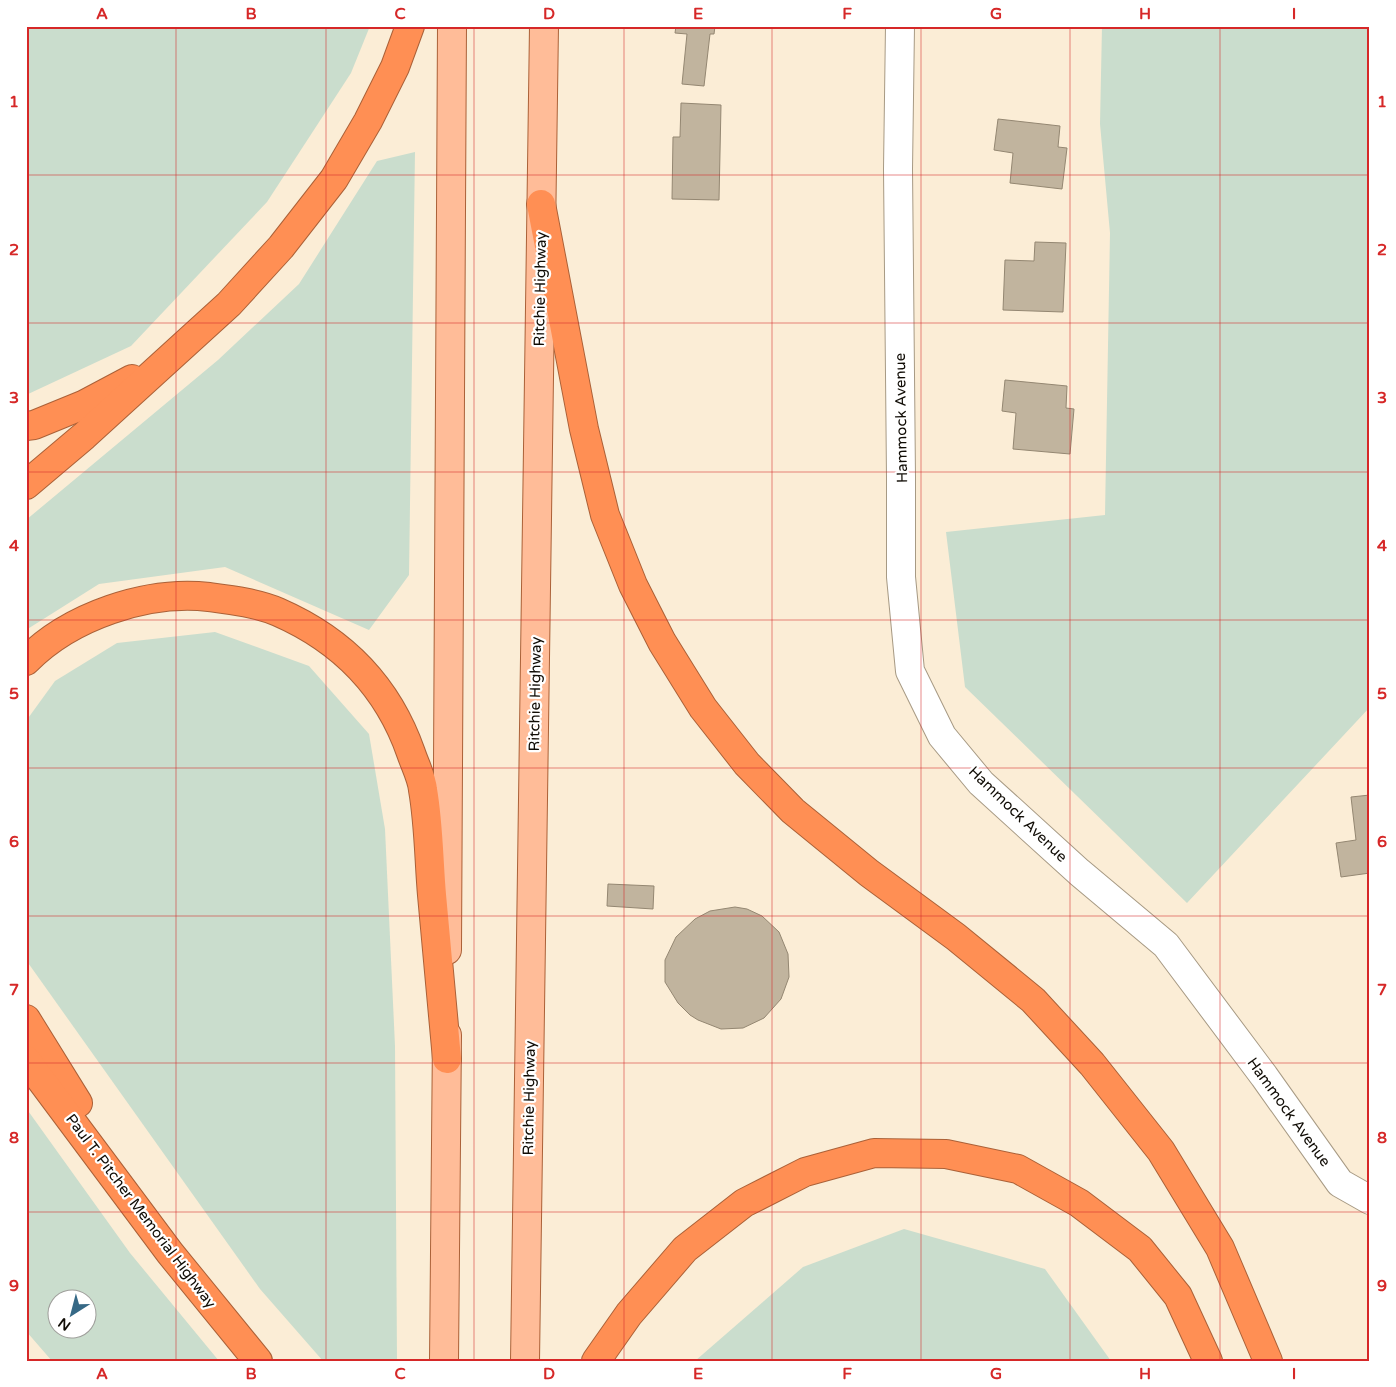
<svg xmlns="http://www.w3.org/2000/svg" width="1396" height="1387" viewBox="0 0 1396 1387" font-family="'Varela Round',sans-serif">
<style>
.green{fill:#caddcd;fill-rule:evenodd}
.building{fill:#c1b49e;stroke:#948772}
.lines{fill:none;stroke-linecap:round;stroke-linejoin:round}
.minor-casing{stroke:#a79a84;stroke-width:30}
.primary-casing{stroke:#ab6138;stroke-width:30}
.motorway-casing{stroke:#ab6138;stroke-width:30}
.minor{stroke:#fff;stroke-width:28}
.primary{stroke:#ffbc98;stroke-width:28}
.motorway{stroke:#ff8f54;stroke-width:28}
.grid{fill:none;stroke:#d62828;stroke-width:1;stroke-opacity:0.55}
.labels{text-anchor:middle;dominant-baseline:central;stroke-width:4.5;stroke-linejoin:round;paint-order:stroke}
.street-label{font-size:15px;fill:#100c05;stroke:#fff}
.neatline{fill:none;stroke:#d62828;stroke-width:2}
.grid-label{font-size:16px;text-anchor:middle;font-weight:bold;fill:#d62828}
</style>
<rect width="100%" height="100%" fill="#fbedd6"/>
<g class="green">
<polygon points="26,26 370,26 351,73 267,202 131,346 26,395"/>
<polygon points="1102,26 1370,26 1370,707 1187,903 965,687 946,532 1105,515 1110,233 1100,124"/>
<polygon points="415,152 409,575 369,630 225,567 99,584 26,630 26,520 218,360 299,284 377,161"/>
<polygon points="215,632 309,666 369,734 385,829 395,1046 397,1361 323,1361 260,1289 26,960 26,721 55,681 117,643"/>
<path d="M26,1108L130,1253L219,1361H52L26,1331ZM58,1300H88V1330H58Z"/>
<polygon points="904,1229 1045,1269 1111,1361 695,1361 803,1267"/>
</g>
<g class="building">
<polygon points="676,26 715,26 714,34 710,34 704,86 682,84 687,34 675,33"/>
<polygon points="681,103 721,105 719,200 672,199 673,137 680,137"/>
<polygon points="998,119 1060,126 1058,147 1067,148 1062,189 1010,183 1013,153 994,150"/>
<polygon points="1035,242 1066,243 1063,312 1003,310 1005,260 1034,261"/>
<polygon points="1005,380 1067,386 1066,408 1074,409 1070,454 1013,449 1016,413 1002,411"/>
<polygon points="1370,795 1370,873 1341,877 1336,843 1356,840 1351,797"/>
<polygon points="608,884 654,886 653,909 607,906"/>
<polygon points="735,907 747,909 762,916 779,932 788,954 789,977 781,999 764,1018 743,1028 721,1029 698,1020 690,1015 678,1003 665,982 665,960 676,937 695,919 710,911"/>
</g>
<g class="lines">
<defs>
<polyline id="minor" points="900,26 898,169 901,477 901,577 910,671 942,736 981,783 1079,872 1166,945 1264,1076 1340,1183 1370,1200"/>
<g id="primary">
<polyline points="447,950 452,26"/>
<polyline points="444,1361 447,1035"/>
<polyline points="525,1361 544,26"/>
</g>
<g id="motorway">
<polyline points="541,204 584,429 605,515 633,585 662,642 703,708 747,764 793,811 869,873 956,937 1033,1000 1092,1064 1161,1151 1220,1248 1268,1361"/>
<polyline points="26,426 34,425 83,405 132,379"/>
<polyline points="26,485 84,436 229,304 281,247 334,179 368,121 395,67 410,26"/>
<path d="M26,661C70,616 147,590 209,597C232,600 257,603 278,612C342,640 388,687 411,753C415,765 422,778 423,790C429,824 429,860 432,895C437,950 442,1005 447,1059"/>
<polyline points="26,1019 78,1103"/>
<polyline points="26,1060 170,1253 258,1361"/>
<polyline points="596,1361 629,1314 685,1249 744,1203 805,1172 874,1153 946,1154 1018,1169 1079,1203 1140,1249 1178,1296 1208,1361"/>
</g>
</defs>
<use href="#minor" class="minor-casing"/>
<use href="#primary" class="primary-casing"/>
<use href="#motorway" class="motorway-casing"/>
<use href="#minor" class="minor"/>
<use href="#primary" class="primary"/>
<use href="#motorway" class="motorway"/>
</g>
<path class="grid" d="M176,26V1361M326,26V1361M474,26V1361M624,26V1361M772,26V1361M921,26V1361M1070,26V1361M1220,26V1361M26,175H1370M26,323H1370M26,472H1370M26,620H1370M26,768H1370M26,916H1370M26,1063H1370M26,1212H1370"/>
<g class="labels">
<g class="street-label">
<text transform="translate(540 289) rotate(-89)">Ritchie Highway</text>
<text transform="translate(901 418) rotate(-91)">Hammock Avenue</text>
<text transform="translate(535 694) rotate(-89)">Ritchie Highway</text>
<text transform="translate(1018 814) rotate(44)">Hammock Avenue</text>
<text transform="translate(529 1098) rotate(-89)">Ritchie Highway</text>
<text transform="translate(1289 1112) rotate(54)">Hammock Avenue</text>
<text transform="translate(141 1211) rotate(53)">Paul T. Pitcher Memorial Highway</text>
</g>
</g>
<rect width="1396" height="1387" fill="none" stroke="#ffffff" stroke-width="55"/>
<g transform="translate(72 1314) rotate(216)"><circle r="24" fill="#ffffff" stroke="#9f9e9b"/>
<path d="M0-4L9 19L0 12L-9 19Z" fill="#366986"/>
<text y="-8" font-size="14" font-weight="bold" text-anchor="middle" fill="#100c05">N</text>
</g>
<rect x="28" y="28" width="1340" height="1332" class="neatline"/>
<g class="grid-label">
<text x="102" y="19">A</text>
<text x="251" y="19">B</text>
<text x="400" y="19">C</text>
<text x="549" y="19">D</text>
<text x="698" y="19">E</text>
<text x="847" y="19">F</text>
<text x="996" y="19">G</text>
<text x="1145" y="19">H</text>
<text x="1294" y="19">I</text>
<text x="14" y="107">1</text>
<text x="1382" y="107">1</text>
<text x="14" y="255">2</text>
<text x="1382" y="255">2</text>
<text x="14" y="403">3</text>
<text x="1382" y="403">3</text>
<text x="14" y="551">4</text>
<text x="1382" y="551">4</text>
<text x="14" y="699">5</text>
<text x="1382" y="699">5</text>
<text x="14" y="847">6</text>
<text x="1382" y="847">6</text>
<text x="14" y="995">7</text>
<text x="1382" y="995">7</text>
<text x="14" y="1143">8</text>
<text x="1382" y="1143">8</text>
<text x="14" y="1291">9</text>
<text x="1382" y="1291">9</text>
<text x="102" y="1379">A</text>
<text x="251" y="1379">B</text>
<text x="400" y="1379">C</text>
<text x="549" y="1379">D</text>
<text x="698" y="1379">E</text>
<text x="847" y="1379">F</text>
<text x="996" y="1379">G</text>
<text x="1145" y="1379">H</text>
<text x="1294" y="1379">I</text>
</g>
</svg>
